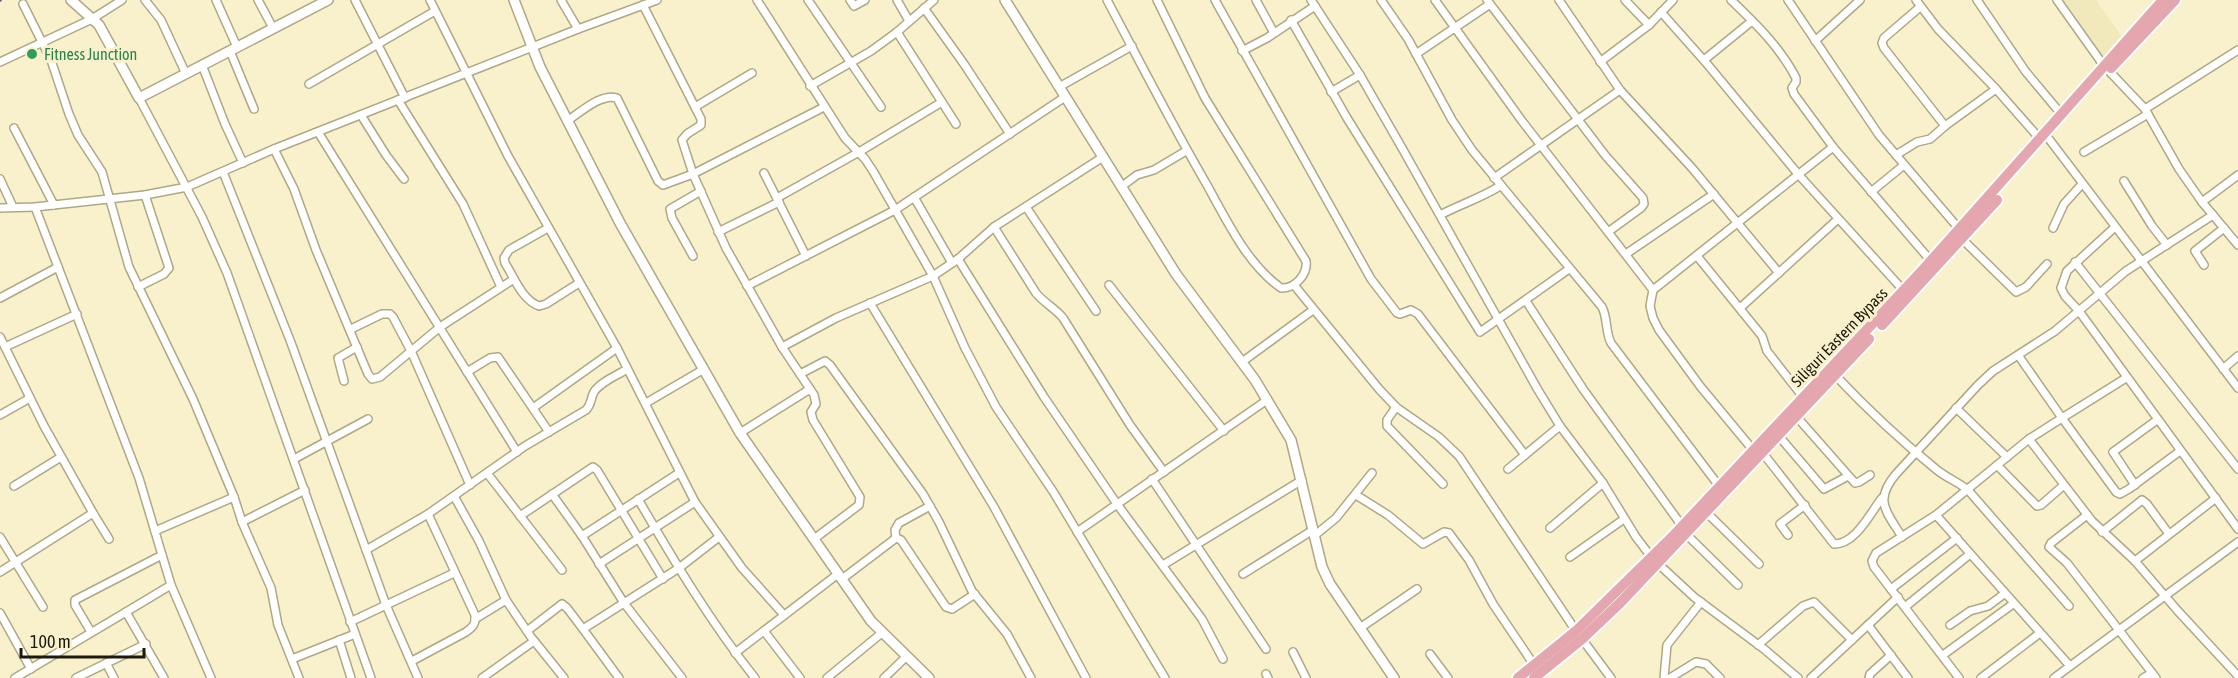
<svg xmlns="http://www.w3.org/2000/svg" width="2238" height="678" viewBox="0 0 2238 678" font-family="'Asap Condensed',sans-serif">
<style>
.built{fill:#f1e8bb}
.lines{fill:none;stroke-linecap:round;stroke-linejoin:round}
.stream{stroke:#597286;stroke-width:2}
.minor-casing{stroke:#afa885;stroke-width:10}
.tertiary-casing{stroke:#afa885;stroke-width:12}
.primary-casing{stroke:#fff;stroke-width:14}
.minor{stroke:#fff;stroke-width:7}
.tertiary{stroke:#fff;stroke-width:9}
.primary{stroke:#e4a6af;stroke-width:10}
.leisure-dot{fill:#2e9e5b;stroke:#f8f1cc;stroke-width:2}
.labels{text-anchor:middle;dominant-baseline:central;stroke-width:6;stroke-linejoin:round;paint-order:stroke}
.leisure-label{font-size:16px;fill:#27864d;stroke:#f8f1cc;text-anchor:start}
.street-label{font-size:16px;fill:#1d1a0c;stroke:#f8f1cc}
</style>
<rect width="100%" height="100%" fill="#f8f1cc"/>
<polygon class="built" points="2063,0 2096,0 2122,37 2103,58"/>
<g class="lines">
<polyline class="stream" points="0,1 1,0"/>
<defs>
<g id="minor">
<polyline points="145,0 161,20 186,74"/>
<polyline points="216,0 237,47"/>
<polyline points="258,0 273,28"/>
<polyline points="355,0 405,98"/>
<polyline points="430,0 508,156 617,348 695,502 742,568 784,615"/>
<polyline points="561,0 578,29"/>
<polyline points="757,0 845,138 865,159 873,171 933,276 965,348 996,407 1054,493 1165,678"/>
<polyline points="808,0 881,107"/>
<polyline points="850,0 854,6 865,0"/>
<polyline points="897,0 909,21"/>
<path d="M1107,0C1140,62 1172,125 1207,185C1227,221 1247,264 1281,288C1295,289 1308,274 1306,261L1205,98L1157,0"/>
<polyline points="1215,0 1371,279 1397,313 1400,314 1411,310 1418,314 1525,455"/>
<polyline points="1256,0 1274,33"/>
<polyline points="1311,0 1360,75 1402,148 1538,390 1560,426 1603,483 1636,537 1652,558 1694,597 1764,649 1798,678"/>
<path d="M1381,0L1408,39L1452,120L1472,150L1602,307C1608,319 1605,331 1611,343L1719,486"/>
<polyline points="1435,0 1522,121 1653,290 1650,306 1653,318 1659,330 1700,386 1753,450"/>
<polyline points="1487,0 1605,155 1643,198 1644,204 1641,208 1608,232"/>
<polyline points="1559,0 1620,90 1692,168 1779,273"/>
<polyline points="1625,0 1649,25"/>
<path d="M1731,0C1756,24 1780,47 1796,78V82L1792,88L1794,94L1833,147L1931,261"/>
<polyline points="1788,0 1879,135 1960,230"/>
<polyline points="1916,0 1938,29 1996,89 2040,139"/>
<polyline points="1977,0 2026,72 2062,115"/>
<polyline points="2057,0 2104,66"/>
<polyline points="23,4 51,60 69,114 78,135 102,172 129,267 193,399 234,497 242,522 271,588 278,625 299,678"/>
<polyline points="1920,7 1884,38 1882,43 1884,48 1945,126 1996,89"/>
<polyline points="924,8 964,64 1010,134"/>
<polyline points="1661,12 1708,65 1798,174 1904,291"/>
<polyline points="1291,20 1347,118 1480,332 1569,269"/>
<polyline points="897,32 956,124"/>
<polyline points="1815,41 1860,0"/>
<polyline points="230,51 254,109"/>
<polyline points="1242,51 1267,38 1315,6"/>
<polyline points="1416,54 1490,4"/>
<polyline points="1704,60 1752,21"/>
<polyline points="0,62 92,19 122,0"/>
<polyline points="1600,62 1649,25 1673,0"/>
<polyline points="202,65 225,124 243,163"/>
<polyline points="2109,71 2145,109 2179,169 2202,202 2238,245"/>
<polyline points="309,84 435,11"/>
<polyline points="810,86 871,51 897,32 934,0"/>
<polyline points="1059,87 1132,46"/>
<polyline points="1331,92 1360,75"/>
<polyline points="139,98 202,217 227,273 371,678"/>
<polyline points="398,100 463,204 501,287"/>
<polyline points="695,107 752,73"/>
<polyline points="2145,109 2238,50"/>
<polyline points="361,115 386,155 404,179"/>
<path d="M567,121C581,112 601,93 617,98L658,181L663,185L693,174L682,140L687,134L701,125V119L643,5"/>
<polyline points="14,128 54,205"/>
<polyline points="318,132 517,452"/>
<polyline points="2049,139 2238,388"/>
<polyline points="274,149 294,189 316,250 368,374 372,379 380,377 440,327 514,279"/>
<polyline points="2084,152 2148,114"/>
<polyline points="1896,155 1917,142 1930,139 1945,126"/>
<polyline points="223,172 290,340 386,605 418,678"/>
<polyline points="764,173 806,256"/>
<polyline points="1494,178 1620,90"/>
<polyline points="0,179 13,207"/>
<polyline points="2124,181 2152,226 2167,245"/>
<polyline points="1121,187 1137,175 1154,170 1186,151"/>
<polyline points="1871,192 1904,165"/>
<polyline points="914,197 952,263"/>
<polyline points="777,198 859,152 942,102"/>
<polyline points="2202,202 2238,175"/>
<polyline points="35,207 139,478 171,585 211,678"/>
<polyline points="1026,207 1096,311"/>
<polyline points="0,208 35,207 145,195 187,187 274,149 578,29 657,0"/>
<path d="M1440,215C1461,204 1481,198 1500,186"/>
<path d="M994,227L1036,293C1044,303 1055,308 1063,318L1130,425L1164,472"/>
<polyline points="2115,227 2067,271 2061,288 2065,296 2079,311 2238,529"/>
<path d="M548,228L509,250L504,258L505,263C514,277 522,300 539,306L546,304L579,283"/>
<polyline points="2053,228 2064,204 2082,184"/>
<polyline points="718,232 779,202"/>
<polyline points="1962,239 2016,292 2026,287 2047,264"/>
<polyline points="1626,254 1714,194"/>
<polyline points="693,256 672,218 670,209 701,191"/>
<polyline points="1697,256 1762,336 1767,351 1803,397"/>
<polyline points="958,259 1044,397 1117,504 1202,619 1223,659"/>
<polyline points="2075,262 2238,469"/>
<polyline points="2204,265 2195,251 2224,228"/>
<polyline points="1109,285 1224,431"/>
<polyline points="1294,285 1379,389 1396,407 1439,437 1459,456 1576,631"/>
<polyline points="747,286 895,210 1065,97"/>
<polyline points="138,287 164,274 169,268 145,195"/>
<polyline points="1653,290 1833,147"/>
<polyline points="0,298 58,267"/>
<polyline points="1526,301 1583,389 1682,526"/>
<polyline points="870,303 994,507 1086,678"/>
<polyline points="1740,308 1838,219"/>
<polyline points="351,329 382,314 390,314 393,317 411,351 470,485"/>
<polyline points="0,337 44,426 93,513 0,572"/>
<polyline points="5,347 77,314"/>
<polyline points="782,347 836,318 933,276 958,259 994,227 1103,157"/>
<polyline points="2018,355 2062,418 2126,378"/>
<polyline points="1242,362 1313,310"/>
<polyline points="2223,369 2238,356"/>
<polyline points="467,372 490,358 498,357 549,432"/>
<polyline points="800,374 825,361 830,365 923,494 939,522 972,591 1007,634 1031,678"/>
<path d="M1835,375C1867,409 1900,440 1937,470C1947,478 1958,482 1968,490L2069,606"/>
<polyline points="344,381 338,358 357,347"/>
<polyline points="646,403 704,369"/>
<polyline points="1396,407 1387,420 1387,426 1443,484"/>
<polyline points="533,408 617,348"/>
<polyline points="1956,408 2007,457"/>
<polyline points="0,415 30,398"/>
<polyline points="1796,416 1855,483 1859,482 1870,475"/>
<polyline points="740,433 810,389"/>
<polyline points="1778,435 1824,489 1848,476"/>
<polyline points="2029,439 2092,521 2135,561 2177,610 2238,676"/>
<path d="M1762,452L1834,544C1856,544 1870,513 1882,498"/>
<polyline points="294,459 368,419"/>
<polyline points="1997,465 2037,506 2041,505 2064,485"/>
<polyline points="1508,469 1560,426"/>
<polyline points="487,473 562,570"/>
<polyline points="1152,479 1266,649"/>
<polyline points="2135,485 2113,452 2157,420"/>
<polyline points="14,486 61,457"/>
<polyline points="552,494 582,536 679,473"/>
<polyline points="1356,495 1388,515 1423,544 1444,532 1449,533 1469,560 1493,604 1534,665"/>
<polyline points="454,496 479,541 506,600 531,637 564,678"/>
<path d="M638,499C674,561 711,623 755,678"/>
<polyline points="1706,512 1759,564"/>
<polyline points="93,513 109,539"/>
<polyline points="1936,515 2070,666"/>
<polyline points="2087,515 2051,543 2049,547 2067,563 2156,678"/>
<polyline points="520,516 593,467 597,470 663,579"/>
<polyline points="242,522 305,490"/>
<polyline points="1550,528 1603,483"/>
<polyline points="155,531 234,497"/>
<polyline points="1077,532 1267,400"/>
<polyline points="2102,532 2142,500 2147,504 2169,534"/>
<polyline points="1686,534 1738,585"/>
<polyline points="1788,535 1780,524 1805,505"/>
<polyline points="582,536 624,603 682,678"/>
<polyline points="1314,536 1336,518 1372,473"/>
<polyline points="0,537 43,607"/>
<path d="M1902,537C1887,512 1873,501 1896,474L1978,385L1993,371L2055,331L2126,271L2213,215"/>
<polyline points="896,538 895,530 899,523 930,506"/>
<polyline points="814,539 859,505 860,497 813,420 811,412 816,404 814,395 782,347 726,248 693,174 824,107"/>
<polyline points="366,550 428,514"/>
<polyline points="1570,557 1624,519"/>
<polyline points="2135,561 2216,498"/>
<polyline points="599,564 695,502"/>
<polyline points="1163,565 1302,480"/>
<polyline points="1243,574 1313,530"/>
<polyline points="842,579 896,538 901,540 946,607 952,609 975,594"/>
<polyline points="1891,589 1957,538"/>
<polyline points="1905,607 1970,554"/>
<polyline points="126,612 171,585"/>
<polyline points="0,613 31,669"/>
<polyline points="475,619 506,600"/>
<polyline points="350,622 454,573"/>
<polyline points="1868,625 1908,678"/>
<polyline points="1950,625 1970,611 1988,606 2004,594"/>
<polyline points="1360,628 1417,589"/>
<polyline points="527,631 562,604 567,608 583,629"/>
<polyline points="764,631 800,678"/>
<polyline points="91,632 75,605 75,600 162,555"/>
<polyline points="1582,639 1611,678"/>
<polyline points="339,640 351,678"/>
<polyline points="1758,645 1803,606 1814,602 1852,640"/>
<polyline points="1293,652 1306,678"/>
<polyline points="735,653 838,574"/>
<polyline points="1430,654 1448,678"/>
<polyline points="1943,655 2013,604"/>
<polyline points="292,659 355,634"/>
<path d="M412,661L466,632C473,627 476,624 475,615L428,514L525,446L586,410C592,404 590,399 594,392C600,382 618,375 627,369"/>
<polyline points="106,663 114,678"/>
<polyline points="1266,674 1268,678"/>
<polyline points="15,678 126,612 164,678"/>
<polyline points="76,678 146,644"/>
<polyline points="482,678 534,641"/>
<polyline points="619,678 583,629 679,568 719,537"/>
<polyline points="827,678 883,632"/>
<polyline points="884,678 907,656"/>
<polyline points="1664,678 1667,645 1701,602"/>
<polyline points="1670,678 1696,662 1706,664 1720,678"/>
<polyline points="1811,678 1898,597"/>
<polyline points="1869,678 1870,674 1891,655"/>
<polyline points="1959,678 1874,567 1872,561 1876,553 1936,515 2029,439 2062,418 2116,492 2120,494 2129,489 2180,451"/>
<polyline points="1981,678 2040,633"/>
<polyline points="2054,678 2238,542"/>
<polyline points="2143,678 2152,673"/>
</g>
<g id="tertiary">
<polyline points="71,0 99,25 139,98 328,0"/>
<polyline points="514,0 540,67 620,223 740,433 871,621 929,678"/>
<polyline points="1005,0 1176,274 1255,380 1291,440 1322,567 1330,584 1394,678"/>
</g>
<g id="primary">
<polyline points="2111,68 2175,0"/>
<polyline points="1882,325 1997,200"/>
<polyline points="1518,678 1576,631 1674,535 1920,273 2163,0"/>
<polyline points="1534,678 1582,639 1621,602 1869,339"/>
</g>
</defs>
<use href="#minor" class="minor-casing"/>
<use href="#tertiary" class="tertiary-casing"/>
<use href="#primary" class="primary-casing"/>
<use href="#minor" class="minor"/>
<use href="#tertiary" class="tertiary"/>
<use href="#primary" class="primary"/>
</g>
<circle class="leisure-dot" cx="32" cy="54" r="6"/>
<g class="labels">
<g class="leisure-label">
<text x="44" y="54">Fitness Junction</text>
</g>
<g class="street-label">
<text transform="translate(1839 337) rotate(-46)">Siliguri Eastern Bypass</text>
</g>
</g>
<path d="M21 648v9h123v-9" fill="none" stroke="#1d1a0c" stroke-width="3"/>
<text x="30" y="648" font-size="18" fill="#1d1a0c" stroke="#f8f1cc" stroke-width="4.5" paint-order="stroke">100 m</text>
</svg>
